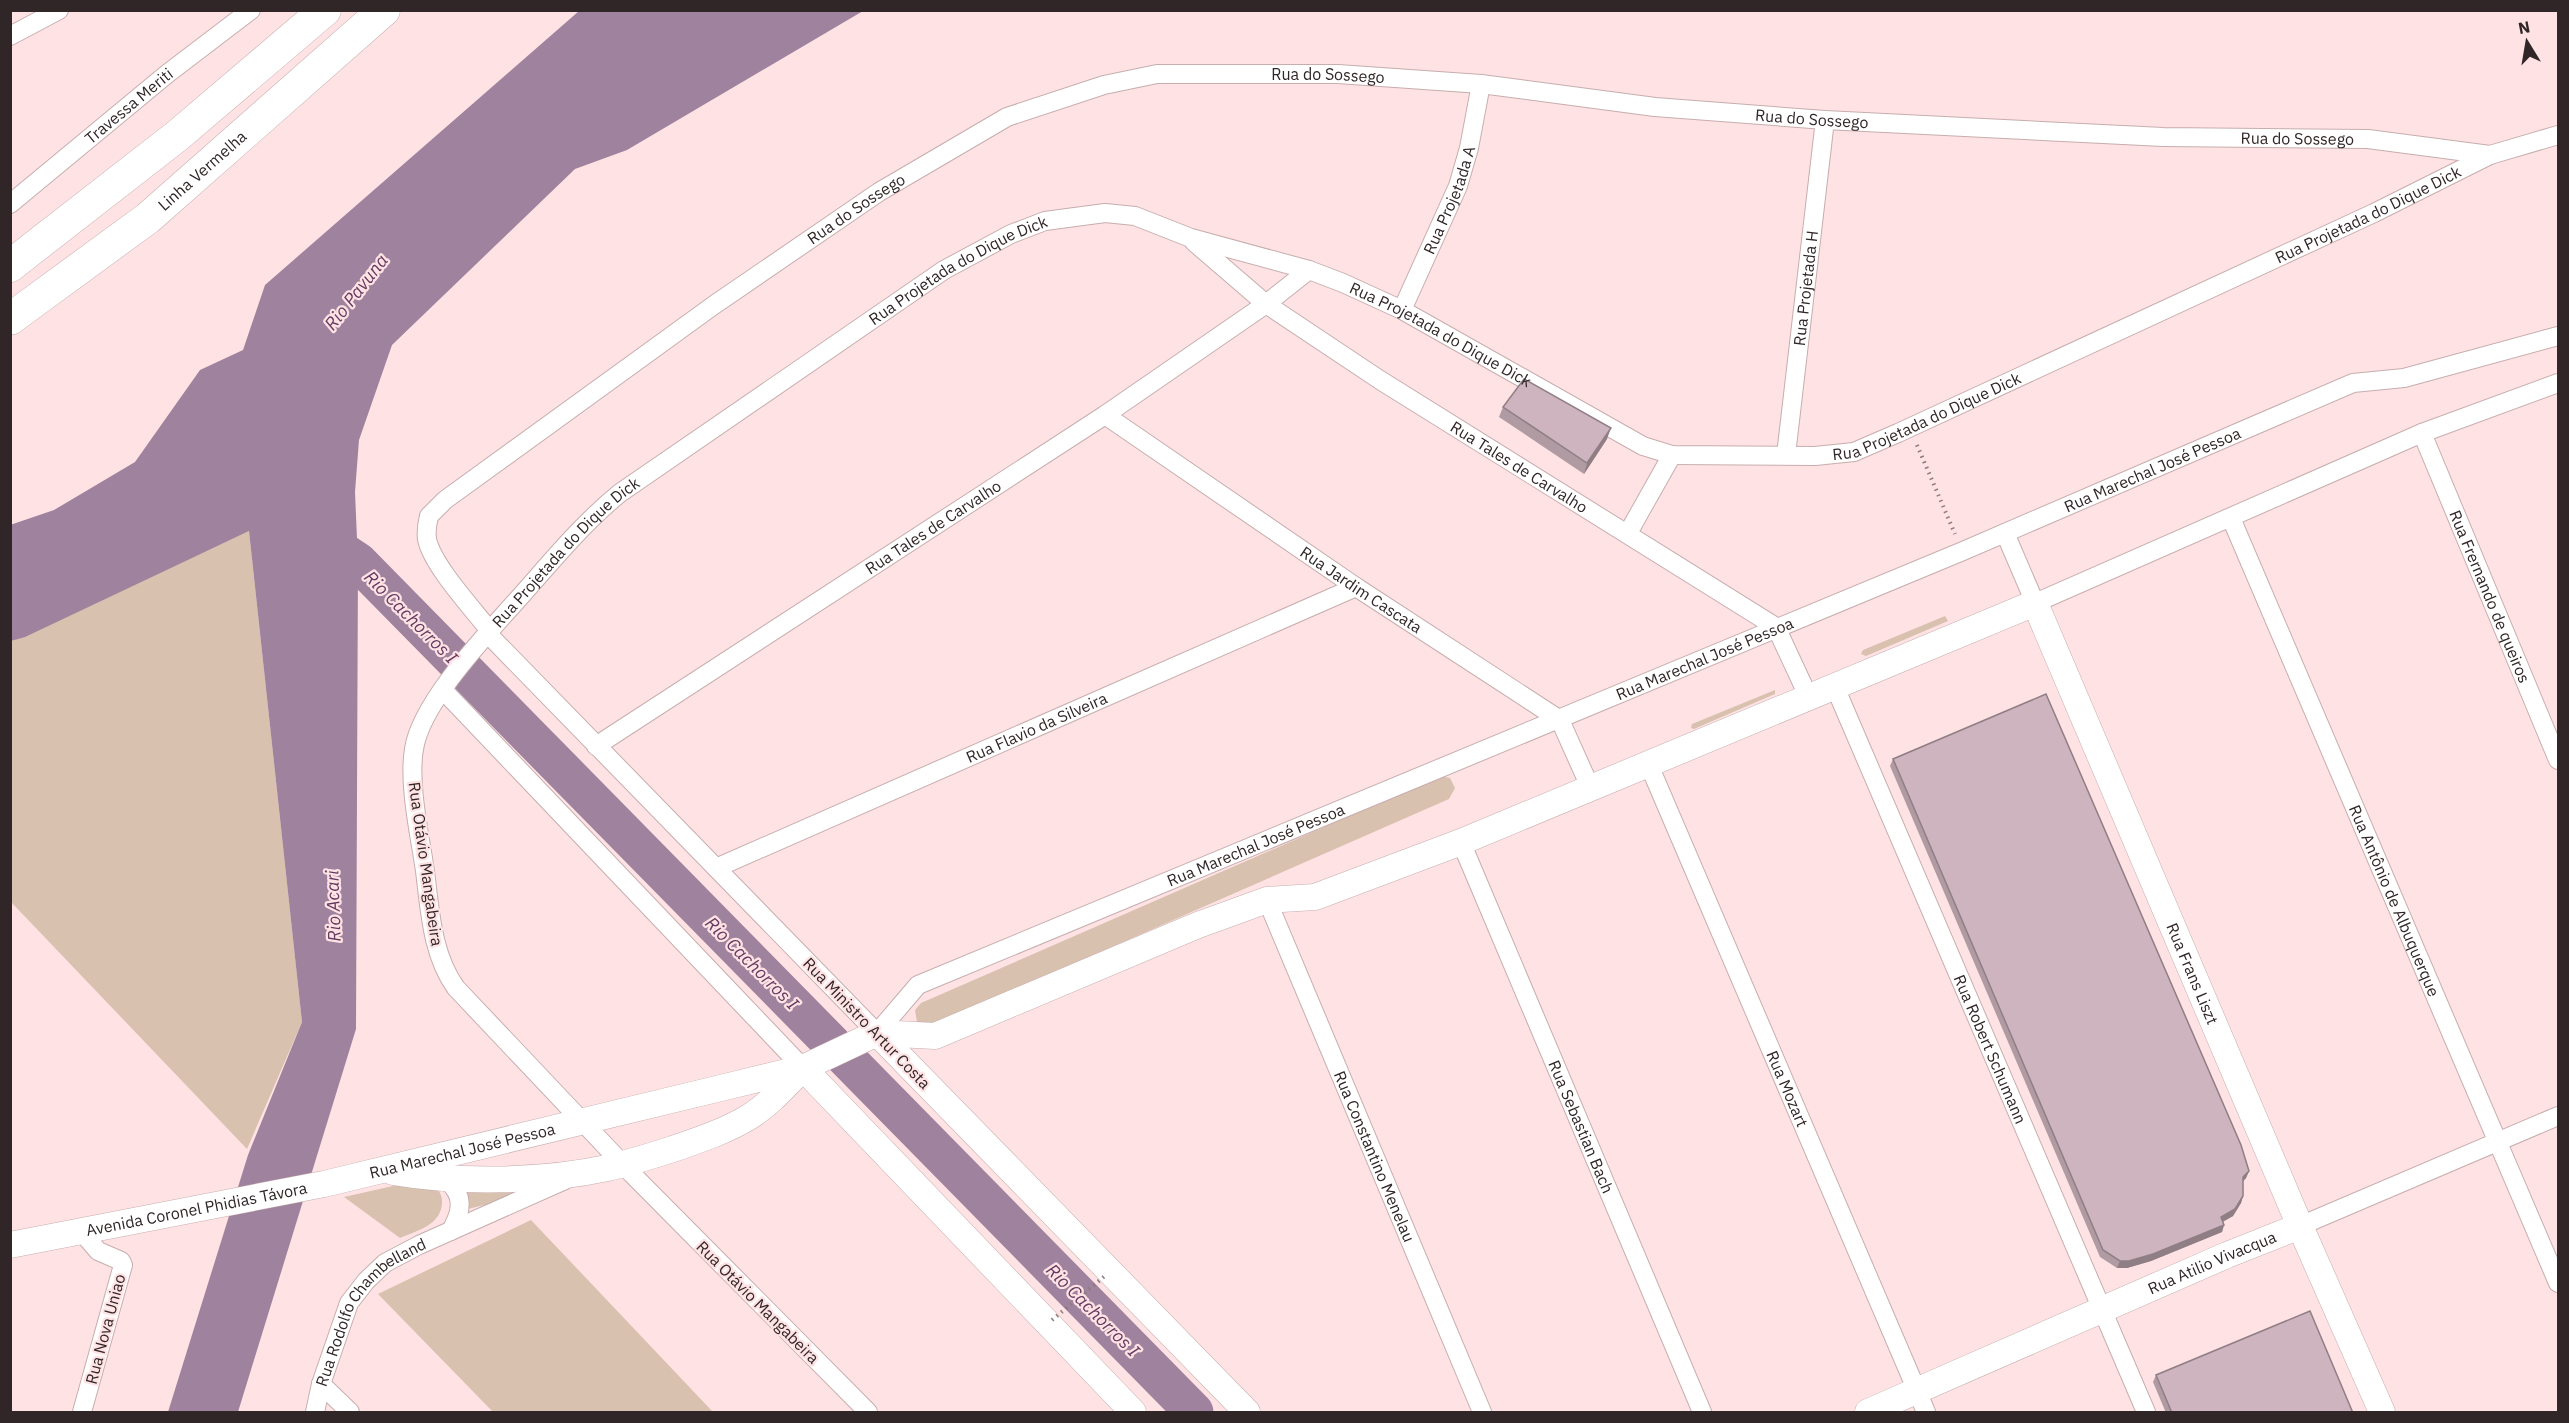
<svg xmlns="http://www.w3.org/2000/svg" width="2569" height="1423" viewBox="0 0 2569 1423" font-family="'IBM Plex Sans',sans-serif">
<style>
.green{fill:#d8c1ae}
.water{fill:#9f829d}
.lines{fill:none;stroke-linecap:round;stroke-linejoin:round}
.river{stroke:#9f829d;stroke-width:39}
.street-casing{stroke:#c7adae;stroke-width:20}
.secondary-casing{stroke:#c7adae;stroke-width:27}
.highway-casing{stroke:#c7adae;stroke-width:33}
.path{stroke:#8e7b7c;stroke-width:4;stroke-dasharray:1.5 4.5;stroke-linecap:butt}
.street{stroke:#fff;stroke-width:18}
.secondary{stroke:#fff;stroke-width:26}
.highway{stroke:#fff;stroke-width:32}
.path-bridge{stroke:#8e7b7c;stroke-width:4;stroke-dasharray:1.5 4.5;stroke-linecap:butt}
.wall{fill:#b09ba3}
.shaded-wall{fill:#907e85}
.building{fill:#cdb4be;stroke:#907e85;stroke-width:1.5}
.labels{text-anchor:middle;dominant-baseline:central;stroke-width:4.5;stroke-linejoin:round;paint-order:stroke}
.street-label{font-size:16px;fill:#302627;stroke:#ffe3e4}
.water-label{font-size:18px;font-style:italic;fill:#633a61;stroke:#ffe3e4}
</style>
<rect width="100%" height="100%" fill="#ffe3e4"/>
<g class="green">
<polygon points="249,531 302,1022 247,1149 11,902 10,642"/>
<polygon points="1945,616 1948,621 1866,656 1861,654 1863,650"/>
<polygon points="1775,690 1775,694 1694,729 1691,728 1692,724"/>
<polygon points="1441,776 1450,778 1455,788 1449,799 932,1026 917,1022 915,1010 921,1003"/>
<path d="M415,1181C421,1182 429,1181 433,1185C447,1194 444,1215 430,1224C422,1230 409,1234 400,1238L344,1197Z"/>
<polygon points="525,1188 508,1199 468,1209 466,1191"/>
<polygon points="531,1220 713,1412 493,1412 378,1294"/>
</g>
<polygon class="water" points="579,11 863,11 627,150 575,169 392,345 359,440 355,492 358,562 356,1029 238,1412 168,1412 248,1155 302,1022 249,531 25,637 11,641 10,525 54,510 135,462 200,370 243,350 265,285"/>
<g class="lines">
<polyline class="river" points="313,532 358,562 1194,1412"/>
<defs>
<g id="street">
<polyline points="10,36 59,10"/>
<path id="s1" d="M10,204L167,74L251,10"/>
<path id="s2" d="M1194,242L1266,304L1380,380L1776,627L1809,698"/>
<path id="s3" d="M1402,310L1458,186L1469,148L1481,84"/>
<path id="s4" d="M1105,415L1356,587L1560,720L1590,787"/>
<path id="s5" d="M2422,433L2558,760"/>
<path id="s6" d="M1786,455L1825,120"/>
<path id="s7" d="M2231,518L2558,1283"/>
<polyline points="1628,533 1672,455"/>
<polyline points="2005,533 2035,603 2422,433 2558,383"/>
<path id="s8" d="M490,631C473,609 432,565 427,539C426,531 427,524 429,516L445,500L714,305L879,192L1007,117L1104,85L1157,74H1338L1481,84L1655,107L1825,120L2163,137L2368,139L2490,155"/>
<path id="s9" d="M488,634L877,1033L918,985L1963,551L2353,383L2404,378L2558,336"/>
<path id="s10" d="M1835,687L2146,1412"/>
<polyline points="443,690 803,1068"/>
<path id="s11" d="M596,746L1105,415L1266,304L1309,270"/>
<path id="s12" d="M1649,765L1926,1412"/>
<path id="s13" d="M1461,842L1702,1412"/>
<path id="s14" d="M716,868L1356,587"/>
<path id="s15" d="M1267,900L1482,1412"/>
<path d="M443,1171C445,1179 450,1182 454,1188C465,1202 458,1218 451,1231"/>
<polyline points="2300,1226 2558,1116"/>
<polyline points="81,1231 98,1251 121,1261 123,1265 82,1412"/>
<polyline points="321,1384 350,1412"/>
<path id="s16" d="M315,1412L321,1384L349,1303L366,1281L385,1263L419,1245L565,1180"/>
<path id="s17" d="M868,1412L632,1174L456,988C432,955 430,911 425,871C420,836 408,784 414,749C421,702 488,633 519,598C552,561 582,524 620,493L944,270L1011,234L1045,221L1105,213L1135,216L1191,238L1309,270L1343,283L1402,310L1643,446L1672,455L1815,456L1854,452L1898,433L2374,213L2490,155L2558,135"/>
</g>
<g id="secondary">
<polyline points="877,1033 1247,1412"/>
<polyline points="803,1068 1133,1412"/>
<path d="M393,1172C457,1183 543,1182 607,1168C629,1163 651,1156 673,1149C699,1140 726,1131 749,1117C770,1104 786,1085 803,1068"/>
<path id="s18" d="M10,1245L324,1184L725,1087L803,1068L877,1033L935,1036L1198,925L1267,900L1315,897L1461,842L2035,603L2300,1226L2382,1412"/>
<path id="s19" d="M1868,1412L2227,1255L2300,1226"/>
</g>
<g id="highway">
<polyline points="10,266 177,136 325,10"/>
<path id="s20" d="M10,319L148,218L384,10"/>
</g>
</defs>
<use href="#street" class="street-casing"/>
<use href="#secondary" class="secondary-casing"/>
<use href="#highway" class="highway-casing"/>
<polyline class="path" points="1917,445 1955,534"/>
<use href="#street" class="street"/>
<use href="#secondary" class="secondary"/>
<use href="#highway" class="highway"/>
<polyline class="path-bridge" points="1052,1320 1106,1275"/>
</g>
<g class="wall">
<polygon points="1503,407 1607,439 1584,474 1499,417"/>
<polygon points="1893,759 2249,1171 2246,1178 2243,1181 2243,1196 2241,1203 2233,1216 2223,1222 2224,1225 2222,1232 2151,1261 2127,1268 2117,1268 2100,1257 1890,766"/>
<polygon points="2156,1375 2353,1413 2166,1413 2153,1382"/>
</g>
<g class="shaded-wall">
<polygon points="1611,428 1607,439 1584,474 1587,463"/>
<polygon points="2249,1171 2246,1178 2241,1184 2243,1177"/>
<polygon points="2243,1196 2241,1203 2233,1216 2218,1224 2221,1217"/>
<polygon points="2224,1225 2222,1232 2151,1261 2127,1268 2117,1268 2120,1261"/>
</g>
<g class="building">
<polygon points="1524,379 1611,428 1587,463 1503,407"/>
<polygon points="2046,694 2241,1145 2249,1171 2243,1177 2243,1196 2235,1209 2221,1217 2224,1225 2153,1254 2129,1261 2120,1261 2103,1250 1893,759"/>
<polygon points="2310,1311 2353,1413 2172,1413 2156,1375"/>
</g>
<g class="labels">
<g class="street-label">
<text stroke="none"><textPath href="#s8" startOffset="1166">Rua do Sossego</textPath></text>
<text stroke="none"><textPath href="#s1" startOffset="154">Travessa Meriti</textPath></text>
<text stroke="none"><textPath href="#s8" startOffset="1652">Rua do Sossego</textPath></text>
<text stroke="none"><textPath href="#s8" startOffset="2138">Rua do Sossego</textPath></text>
<text stroke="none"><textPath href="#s20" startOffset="243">Linha Vermelha</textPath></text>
<text stroke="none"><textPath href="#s3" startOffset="120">Rua Projetada A</textPath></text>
<text stroke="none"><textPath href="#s8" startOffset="662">Rua do Sossego</textPath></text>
<text stroke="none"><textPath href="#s17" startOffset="3104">Rua Projetada do Dique Dick</textPath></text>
<text stroke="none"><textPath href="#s17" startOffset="1574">Rua Projetada do Dique Dick</textPath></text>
<text stroke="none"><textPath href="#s6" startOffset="168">Rua Projetada H</textPath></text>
<text stroke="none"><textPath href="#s17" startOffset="2094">Rua Projetada do Dique Dick</textPath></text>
<text stroke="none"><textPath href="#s17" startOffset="2618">Rua Projetada do Dique Dick</textPath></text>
<text stroke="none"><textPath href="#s2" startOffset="396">Rua Tales de Carvalho</textPath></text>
<text stroke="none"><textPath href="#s9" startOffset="1958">Rua Marechal José Pessoa</textPath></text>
<text stroke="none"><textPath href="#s11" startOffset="402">Rua Tales de Carvalho</textPath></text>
<text stroke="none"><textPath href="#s17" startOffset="1088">Rua Projetada do Dique Dick</textPath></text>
<text stroke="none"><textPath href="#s4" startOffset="310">Rua Jardim Cascata</textPath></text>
<text stroke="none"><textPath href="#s5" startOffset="177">Rua Frernando de queiros</textPath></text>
<text stroke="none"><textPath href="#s9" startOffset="1472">Rua Marechal José Pessoa</textPath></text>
<text stroke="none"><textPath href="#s14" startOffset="350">Rua Flavio da Silveira</textPath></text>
<text stroke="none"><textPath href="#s9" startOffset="986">Rua Marechal José Pessoa</textPath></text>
<text transform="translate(426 864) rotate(82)">Rua Otávio Mangabeira</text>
<text stroke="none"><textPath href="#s7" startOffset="416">Rua Antônio de Albuquerque</textPath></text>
<text stroke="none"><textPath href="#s18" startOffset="2540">Rua Frans Liszt</textPath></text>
<text transform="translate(867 1023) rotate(46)">Rua Ministro Artur Costa</text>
<text stroke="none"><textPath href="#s10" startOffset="394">Rua Robert Schumann</textPath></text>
<text stroke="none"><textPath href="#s12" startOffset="352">Rua Mozart</textPath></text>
<text stroke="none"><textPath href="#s13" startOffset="309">Rua Sebastian Bach</textPath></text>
<text stroke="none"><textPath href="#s18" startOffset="462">Rua Marechal José Pessoa</textPath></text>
<text stroke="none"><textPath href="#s15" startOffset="278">Rua Constantino Menelau</textPath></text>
<text stroke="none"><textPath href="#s18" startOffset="190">Avenida Coronel Phidias Távora</textPath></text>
<text stroke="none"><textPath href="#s19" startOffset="375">Rua Atilio Vivacqua</textPath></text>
<text transform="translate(758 1302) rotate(45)">Rua Otávio Mangabeira</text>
<text stroke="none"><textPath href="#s16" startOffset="120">Rua Rodolfo Chambelland</textPath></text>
<text transform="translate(105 1329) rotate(-75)">Rua Nova Uniao</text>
</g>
<g class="water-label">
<text transform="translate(356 292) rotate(-52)">Rio Pavuna</text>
<text transform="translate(411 617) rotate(45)">Rio Cachorros I</text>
<text transform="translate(333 906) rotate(-92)">Rio Acari</text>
<text transform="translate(752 963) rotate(45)">Rio Cachorros I</text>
<text transform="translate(1093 1310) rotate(45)">Rio Cachorros I</text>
</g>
</g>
<rect width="2569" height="1423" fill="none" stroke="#302627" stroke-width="24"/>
<g transform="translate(2527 42) rotate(349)" stroke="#ffe3e4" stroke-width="4.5" paint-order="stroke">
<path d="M0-4.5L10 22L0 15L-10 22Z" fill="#302627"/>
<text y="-9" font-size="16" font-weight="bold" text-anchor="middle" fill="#302627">N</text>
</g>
</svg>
